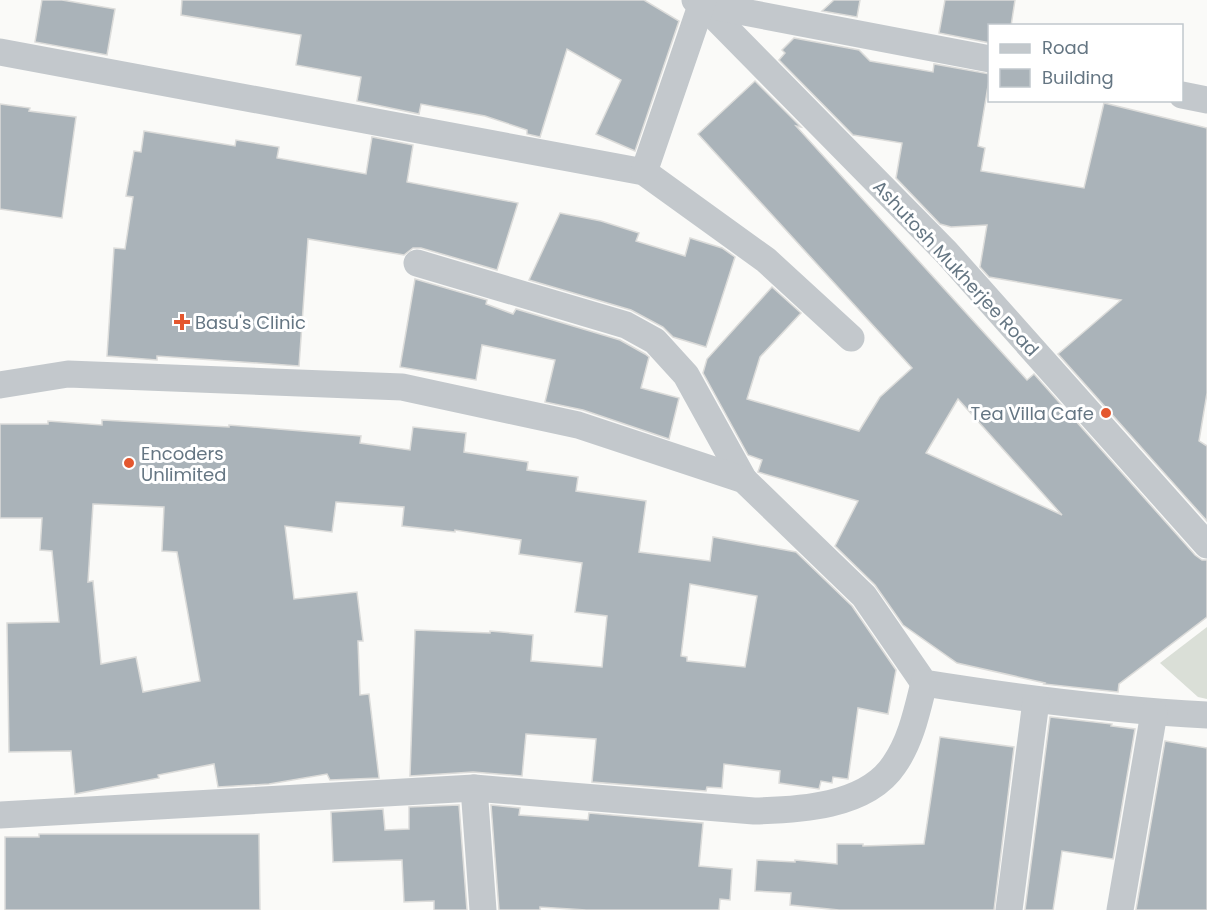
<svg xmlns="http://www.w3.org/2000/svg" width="1207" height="910" viewBox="0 0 1207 910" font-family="Poppins,sans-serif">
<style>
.green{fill:#dadfd7}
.building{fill:#aab3b9;stroke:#dcdcda;stroke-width:1.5;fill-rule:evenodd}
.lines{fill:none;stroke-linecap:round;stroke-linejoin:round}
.street{stroke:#c3c8cc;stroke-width:27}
.poi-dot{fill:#e4572e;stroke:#fff;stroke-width:2}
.labels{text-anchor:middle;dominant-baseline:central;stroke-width:6;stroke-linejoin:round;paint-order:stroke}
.street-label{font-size:18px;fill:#657683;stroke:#fff}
.poi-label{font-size:18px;fill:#657683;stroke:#fff;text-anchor:start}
</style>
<rect width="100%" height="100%" fill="#fafaf8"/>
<polygon class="green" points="1207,627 1207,699 1198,697 1160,663"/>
<g class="building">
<polygon points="42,0 62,0 115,9 107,55 35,42"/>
<polygon points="182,0 644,0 679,21 635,151 596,134 621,80 567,49 540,137 527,134 527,130 485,116 421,104 419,114 357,101 361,77 296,65 301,35 181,15"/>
<polygon points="834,0 860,0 857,17 822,11"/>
<polygon points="945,0 1015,0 1011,26 990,26 990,43 939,33"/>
<polygon points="794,38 859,50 870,61 933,72 934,64 990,74 978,146 985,148 981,171 1084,188 1104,103 1207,128 1207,393 1199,441 1207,446 1207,521 1058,354 1121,300 989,277 980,267 987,225 951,227 940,224 896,178 902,143 853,135 779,60 785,53 782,50"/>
<path d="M755,81L801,127L796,126L1027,380L1034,374L1195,555L1202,560H1207V617L1119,684L1118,692L1044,684L1045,683L957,663L903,625L875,585L835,546L858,501L758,472L762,460L748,455L703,373L707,359L772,287L801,313L760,357L747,399L859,431L880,397L912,368L698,134ZM958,399L1062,515L926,453Z"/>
<polygon points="0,104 30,108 29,111 76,117 62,218 0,209"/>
<polygon points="144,131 235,146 236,140 279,147 277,158 366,174 372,137 413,145 407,182 518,203 497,270 421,248 413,248 404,255 308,239 299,366 157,356 157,360 107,356 114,248 125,249 133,197 126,196 134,151 141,152"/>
<polygon points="560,213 601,221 639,233 636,241 685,256 690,238 722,248 735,257 706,347 673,337 663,327 631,310 529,280"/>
<polygon points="415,279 487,300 486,304 513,314 516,309 620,340 645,354 649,357 641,388 679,398 669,439 583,410 545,402 555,360 482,345 476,380 400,367"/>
<path d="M102,420L229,427V425L361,436L360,443L410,450L413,427L466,433L464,452L528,462L527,470L578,477L576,491L646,501L639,552L710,561L713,537L796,552L852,606L896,670L888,714L858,708L848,779L833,777L832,783L821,781L819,789L779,783L780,771L724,764L722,788L707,787L706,791L592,782L596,739L526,734L522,776L473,772L410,776L415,630L490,633V631L533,635L531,661L602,667L607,616L575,612L582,563L519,554L521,540L455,530V532L402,526L404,507L336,502L332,532L285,526L294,599L357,592L363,641H358L360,695L369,694L379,778L330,780L327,774L269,784L218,787L214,764L158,775L159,778L75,794L71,751L9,752L7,623L59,622L52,551L40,550L42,518H0V424H48V421L102,425ZM93,504L164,507L162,551L177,552L200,681L143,692L136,657L101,664L93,581L88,582ZM690,584L757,596L745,667L687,661V657L681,656Z"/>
<polygon points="1050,717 1112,724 1111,726 1135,729 1113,859 1062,851 1053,910 1025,910"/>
<polygon points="940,737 1014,747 994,910 839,910 790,905 791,893 755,891 757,860 795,862 795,860 837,864 837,844 863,844 863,846 924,844"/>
<polygon points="1165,741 1207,748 1207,910 1136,910"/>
<polygon points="459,805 467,910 434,910 434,901 404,902 402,860 333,862 331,812 383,809 385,830 409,829 409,807"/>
<polygon points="491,805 520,808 519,815 588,820 589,813 703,823 699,866 732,869 730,900 720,899 719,910 586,910 540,907 540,910 499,910"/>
<polygon points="39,834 259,834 260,910 5,910 5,837 39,837"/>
</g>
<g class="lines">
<g class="street">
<polyline points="695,0 702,4 946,252 1207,545"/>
<polyline points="702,4 990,59"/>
<polyline points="0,52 644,172 766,260 851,338"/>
<polyline points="1182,95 1207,100"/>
<polyline points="644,172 703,0"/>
<polyline points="417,263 626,325 655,341 686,375 744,480"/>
<path d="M0,385L68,374L402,387L578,425L744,480L864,596L924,683C1018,698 1112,710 1207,715"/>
<polyline points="474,788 483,910"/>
<path d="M0,815L474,788L754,811C798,810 866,807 894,765C911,741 917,711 924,683"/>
<polyline points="1009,910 1036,701"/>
<polyline points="1120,910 1154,713"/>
</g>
</g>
<g class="poi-dot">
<path d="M179 313h6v6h6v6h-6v6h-6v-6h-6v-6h6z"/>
<circle cx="1106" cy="413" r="6"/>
<circle cx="129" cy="463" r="6"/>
</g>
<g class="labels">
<g class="street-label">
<text transform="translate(956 268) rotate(47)">Ashutosh Mukherjee Road</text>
</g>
<g class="poi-label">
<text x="195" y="322">Basu's Clinic</text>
<text x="1094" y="413" text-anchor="end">Tea Villa Cafe</text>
<text x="141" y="453">Encoders<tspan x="141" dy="21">Unlimited</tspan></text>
</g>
</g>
<rect x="988" y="24" width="195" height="78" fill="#ffffff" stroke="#c1c8cd" stroke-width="1.5"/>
<rect x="1000" y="44" width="30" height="9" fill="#c3c8cc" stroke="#c1c8cd" stroke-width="1.5"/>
<text x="1042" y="54" font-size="18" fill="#657683">Road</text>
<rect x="1000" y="69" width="30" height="18" fill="#aab3b9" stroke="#c1c8cd" stroke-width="1.5"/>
<text x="1042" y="84" font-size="18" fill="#657683">Building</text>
</svg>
